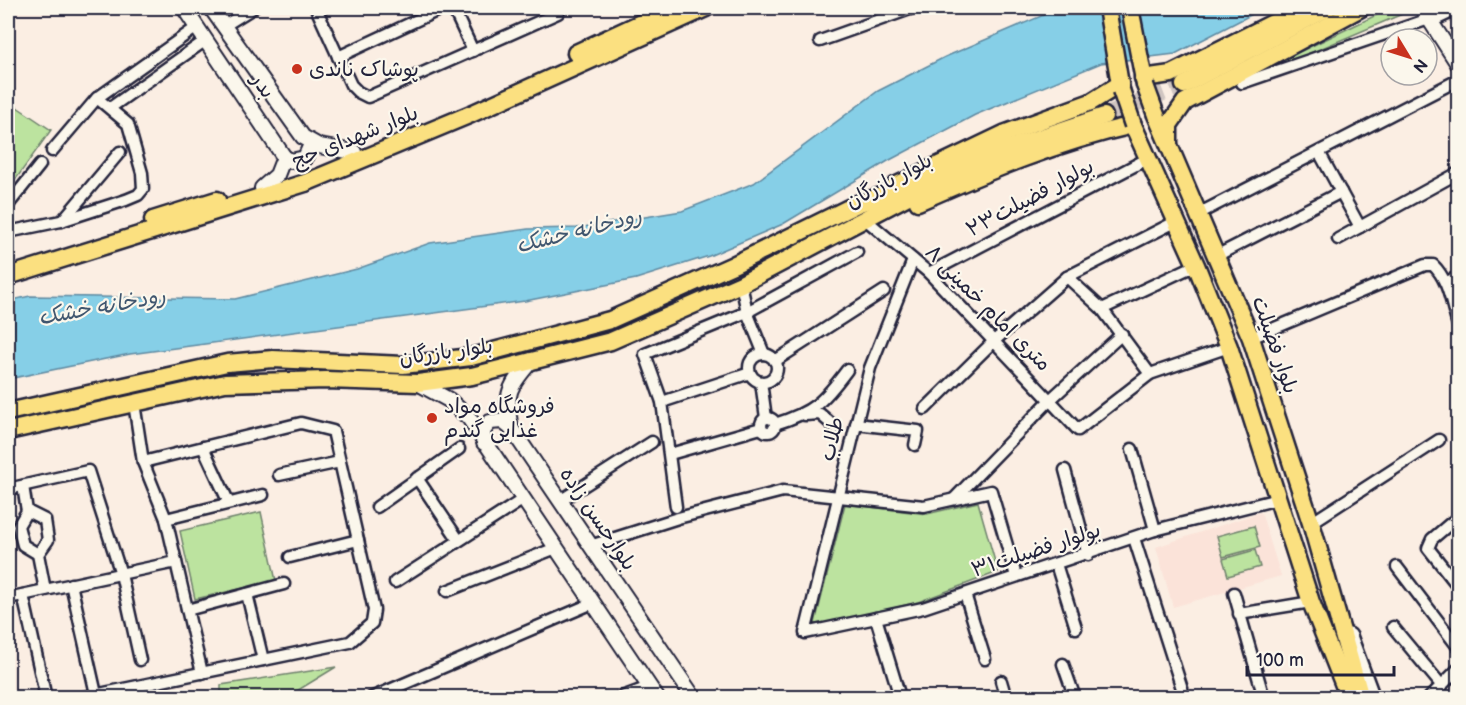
<svg xmlns="http://www.w3.org/2000/svg" width="1466" height="705" viewBox="0 0 1466 705" font-family="'Balsamiq Sans','Playpen Sans Arabic',sans-serif">
<style>
.built{fill:#fbe3d9}
.green{fill:#bce39f;stroke:#6f826d;stroke-width:1.5}
.water{fill:#86cfe7;stroke:#5e8aa2;stroke-width:1.5}
.lines{fill:none;stroke-linecap:round;stroke-linejoin:round}
.primary-tunnel{stroke:#d0c5c1;stroke-width:16;stroke-dasharray:16 8;stroke-linecap:butt}
.minor-casing{stroke:#22223b;stroke-width:15}
.tertiary-casing{stroke:#22223b;stroke-width:18}
.secondary-casing{stroke:#22223b;stroke-width:20}
.primary-casing{stroke:#22223b;stroke-width:21}
.minor{stroke:#fbf7ec;stroke-width:10}
.tertiary{stroke:#fbf7ec;stroke-width:14}
.secondary{stroke:#fbf7ec;stroke-width:15}
.primary{stroke:#fbe080;stroke-width:16}
.primary-bridge-casing{stroke:#22223b;stroke-width:21;stroke-linecap:butt}
.primary-bridge{stroke:#fbe080;stroke-width:16}
.poi-dot{fill:#c8321e;stroke:#fbf7ec;stroke-width:2}
.labels{text-anchor:middle;dominant-baseline:central;stroke-width:4.5;stroke-linejoin:round;paint-order:stroke}
.poi-label{font-size:21px;fill:#22223b;stroke:#fbf7ec;text-anchor:start}
.street-label{font-size:21px;fill:#22223b;stroke:#fbf7ec}
.water-label{font-size:22px;font-style:italic;fill:#40566f;stroke:#fbf7ec}
</style>
<rect width="100%" height="100%" fill="#fbeee3"/>
<filter id="ink" filterUnits="userSpaceOnUse"><feTurbulence type="fractalNoise" baseFrequency=".0167" numOctaves="2"/><feDisplacementMap in="SourceGraphic" scale="12" xChannelSelector="R" yChannelSelector="G"/><feConvolveMatrix kernelMatrix="1 2 1 2 8 2 1 2 1" color-interpolation-filters="sRGB"/></filter>
<g filter="url(#ink)">
<polygon class="built" points="1261,512 1281,576 1173,607 1156,547"/>
<g class="green">
<polygon points="1391,8 1406,8 1407,12 1275,68 1274,64"/>
<polygon points="8,101 51,130 16,179 8,172"/>
<polygon points="978,502 998,572 918,602 814,627 845,504 927,514"/>
<polygon points="261,512 276,581 195,599 180,531"/>
<polygon points="1254,526 1260,547 1223,557 1217,536"/>
<polygon points="1255,550 1260,567 1228,576 1223,559"/>
<polygon points="336,667 287,697 221,697 221,685"/>
</g>
<polygon class="water" points="1060,8 1264,8 1175,54 1101,63 975,115 888,161 783,224 709,256 636,279 525,301 130,354 8,379 8,301 30,296 235,299 357,269 430,243 528,229 577,228 682,211 754,183 878,91 945,57"/>
<g class="lines">
<polyline class="primary-tunnel" points="1104,116 1184,85"/>
<defs>
<g id="minor">
<polyline points="316,8 351,85 358,92 368,97 558,13 561,8"/>
<polyline points="453,8 473,51"/>
<polyline points="1431,22 1458,9"/>
<polyline points="224,26 253,8"/>
<polyline points="820,41 913,8"/>
<polyline points="338,57 443,8"/>
<polyline points="1242,83 1429,19"/>
<polyline points="97,98 197,27"/>
<polyline points="110,108 206,40"/>
<polyline points="1319,152 1360,227"/>
<polyline points="8,205 40,165"/>
<polyline points="1198,214 1458,80"/>
<polyline points="865,219 929,273 1078,430 1150,374 1229,347"/>
<polyline points="62,221 120,152"/>
<polyline points="8,232 61,221 126,200 138,195 143,189 142,173 128,124 97,98 52,151"/>
<polyline points="1338,239 1458,173"/>
<polyline points="1218,255 1341,192"/>
<polyline points="913,260 870,368 805,633 923,608 1155,530 1278,499"/>
<polyline points="929,273 1149,158"/>
<polyline points="1067,277 1102,309 1150,374"/>
<polyline points="1446,282 1458,277"/>
<polyline points="741,284 747,312 764,354"/>
<polyline points="1102,309 1196,265"/>
<path d="M1251,338L1425,265H1433C1449,280 1451,304 1458,325"/>
<circle cx="763" cy="368" r="14"/>
<polyline points="775,361 884,291"/>
<polyline points="761,382 766,418"/>
<polyline points="662,402 750,373"/>
<polyline points="134,403 143,462 166,519 202,673"/>
<polyline points="925,409 994,341 1067,277 1177,221"/>
<polyline points="805,415 820,414 836,428"/>
<circle cx="768" cy="425" r="7"/>
<path d="M775,424C814,412 823,402 847,370"/>
<polyline points="856,424 918,431 915,445"/>
<polyline points="203,447 229,503"/>
<polyline points="1132,449 1155,530"/>
<polyline points="670,454 761,428"/>
<polyline points="1065,470 1088,555"/>
<polyline points="279,475 340,462"/>
<polyline points="417,478 458,539"/>
<polyline points="23,486 27,511 18,526 23,545 38,554"/>
<polyline points="8,489 88,471 121,574 140,660"/>
<polyline points="954,499 1051,399 1122,334"/>
<polyline points="560,501 652,442"/>
<polyline points="377,507 459,449"/>
<polyline points="676,507 662,402 645,354 747,312 857,252"/>
<polyline points="27,511 45,520 48,540 38,554 45,590"/>
<polyline points="166,519 263,495"/>
<polyline points="1311,523 1439,440"/>
<polyline points="1458,523 1452,522 1432,539 1428,548 1458,586"/>
<polyline points="1134,538 1185,698"/>
<polyline points="590,546 678,518 783,491 924,506 991,491 1016,576"/>
<polyline points="290,557 358,540"/>
<polyline points="1056,564 1076,628"/>
<polyline points="1397,567 1458,647"/>
<polyline points="395,582 522,500"/>
<polyline points="71,584 96,694"/>
<polyline points="447,591 556,548"/>
<polyline points="1234,593 1264,698"/>
<polyline points="247,594 263,660"/>
<polyline points="965,594 985,659"/>
<polyline points="23,595 46,698"/>
<polyline points="8,598 176,562"/>
<polyline points="187,610 284,584"/>
<polyline points="1239,614 1311,602"/>
<polyline points="876,618 900,697"/>
<polyline points="1393,627 1442,686"/>
<polyline points="1063,664 1075,698"/>
<polyline points="1001,681 1006,698"/>
<polyline points="80,698 350,642 372,623 374,610 333,431 301,423 143,462"/>
<polyline points="371,698 593,603"/>
<polyline points="619,698 649,687"/>
<polyline points="1429,698 1458,669"/>
</g>
<g id="tertiary">
<polyline points="184,8 284,157 277,175 262,188"/>
<polyline points="211,8 303,137 319,146 354,152"/>
<polyline points="1422,8 1458,64"/>
<polyline points="284,157 291,161 305,158 311,144"/>
<path d="M532,360C509,386 504,394 511,428L694,698"/>
<polyline points="418,383 449,400 469,418 657,698"/>
<polyline points="484,443 483,431 490,422 502,421 511,428"/>
</g>
<polyline id="secondary" points="1349,636 1372,698"/>
<g id="primary">
<polyline points="1107,8 1121,90"/>
<polyline points="1130,8 1145,85"/>
<polyline points="576,53 673,8"/>
<polyline points="1143,78 1171,74 1303,8"/>
<polyline points="1184,85 1328,8"/>
<polyline points="1156,115 1251,338 1311,523 1361,698"/>
<polyline points="1169,143 1169,125 1185,102 1361,8"/>
<polyline points="895,186 1006,133 1091,102 1120,84"/>
<path d="M918,202C988,171 1057,142 1133,125L1196,265L1229,347L1311,602L1349,698"/>
<polyline points="153,220 217,200"/>
<polyline points="8,276 305,183 471,114 706,8"/>
<polyline points="8,412 227,363 273,359 403,365 471,357 610,320 733,265 857,204 909,187"/>
<polyline points="8,431 225,383 326,380 418,383 472,376 611,341 741,284 950,174 1000,151 1104,116"/>
</g>
</defs>
<use href="#minor" class="minor-casing"/>
<use href="#tertiary" class="tertiary-casing"/>
<use href="#secondary" class="secondary-casing"/>
<use href="#primary" class="primary-casing"/>
<use href="#minor" class="minor"/>
<use href="#tertiary" class="tertiary"/>
<use href="#secondary" class="secondary"/>
<use href="#primary" class="primary"/>
<defs>
<g id="primary-bridge">
<polyline points="1145,85 1156,115"/>
<polyline points="1121,90 1133,125"/>
</g>
</defs>
<use href="#primary-bridge" class="primary-bridge-casing"/>
<use href="#primary-bridge" class="primary-bridge"/>
</g>
</g>
<g class="poi-dot">
<circle cx="297" cy="69" r="6"/>
<circle cx="432" cy="418" r="6"/>
</g>
<g class="labels">
<g class="poi-label">
<text x="309" y="69">پوشاک ناندی</text>
<text x="444" y="406">فروشگاه مواد<tspan x="444" dy="24">غذایی گندم</tspan></text>
</g>
<g class="street-label">
<text transform="translate(263 86) rotate(56)">بدر</text>
<text transform="translate(355 137) rotate(-22)">بلوار شهدای حج</text>
<text transform="translate(889 181) rotate(-28)">بلوار بازرگان</text>
<text transform="translate(1030 198) rotate(-28)">بولوار فضیلت۲۳</text>
<text transform="translate(988 308) rotate(45)">۸ متری امام خمینی</text>
<text transform="translate(1275 345) rotate(71)">بلوار فضیلت</text>
<text transform="translate(446 352) rotate(-8)">بلوار بازرگان</text>
<text transform="translate(832 439) rotate(-76)">طلاب</text>
<text transform="translate(598 519) rotate(56)">بلوارحسن زاده</text>
<text transform="translate(1036 550) rotate(-18)">بولوار فضیلت۳۱</text>
</g>
<g class="water-label">
<text transform="translate(579 231) rotate(-14)">رودخانه خشک</text>
<text transform="translate(102 307) rotate(-10)">رودخانه خشک</text>
</g>
</g>
<rect width="1466" height="705" fill="none" stroke="#fbf7ec" stroke-width="30"/>
<rect x="15" y="15" width="1436" height="675" fill="none" stroke="#22223b" stroke-width="2" filter="url(#ink)"/>
<g transform="translate(1409 57) rotate(128)"><circle r="28" fill="#fbf7ec" stroke="#a4a2a5" stroke-width="1.5"/>
<path d="M0-4.5L10 22L0 15L-10 22Z" fill="#c8321e"/>
<text y="-9" font-size="16" font-weight="bold" text-anchor="middle" fill="#22223b">N</text>
</g>
<path d="M1247 666v9h147v-9" fill="none" stroke="#22223b" stroke-width="3"/>
<text x="1256" y="666" font-size="18" fill="#22223b" stroke="#fbf7ec" stroke-width="4.5" paint-order="stroke">100 m</text>
</svg>
